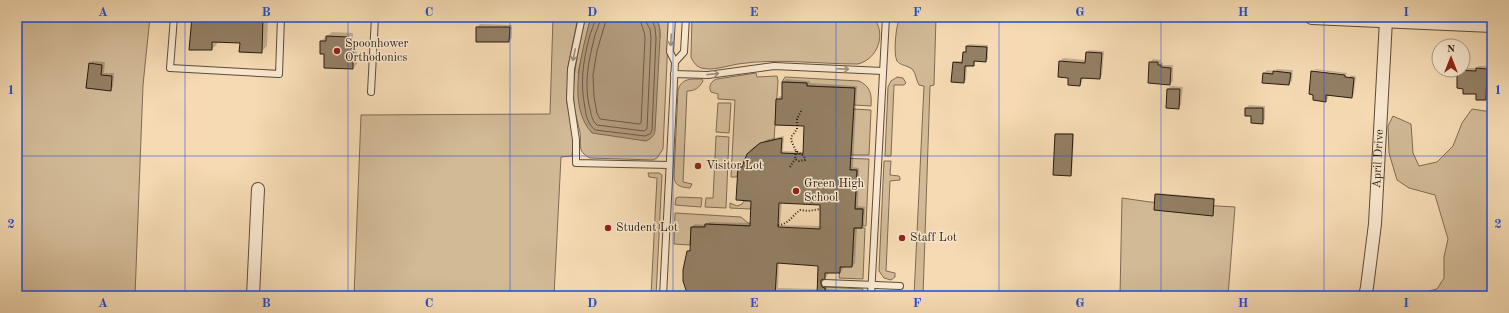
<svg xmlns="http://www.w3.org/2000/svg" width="1509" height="313" viewBox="0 0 1509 313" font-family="'Old Standard TT',serif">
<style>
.green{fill:#d2ba97;stroke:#7e6b53}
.water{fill:#b0997b;stroke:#7a6750}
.shadow{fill:#0003;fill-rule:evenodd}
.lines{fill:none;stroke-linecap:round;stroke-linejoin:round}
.shore{stroke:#6c5a45;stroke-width:1}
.building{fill:#937f64;stroke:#291c0f;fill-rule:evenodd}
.service-casing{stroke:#5c4c38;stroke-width:8}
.minor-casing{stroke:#5c4c38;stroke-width:14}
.tertiary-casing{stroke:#5c4c38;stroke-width:16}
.path{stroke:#291c0f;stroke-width:2;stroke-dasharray:1 2;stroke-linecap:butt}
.service{stroke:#f8e7ce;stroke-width:6}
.minor{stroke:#f8e7ce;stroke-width:12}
.tertiary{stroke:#f8e7ce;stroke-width:14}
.oneway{stroke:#9b8c78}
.grid{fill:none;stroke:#1d4ed8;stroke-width:1;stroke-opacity:0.55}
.poi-dot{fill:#8f2418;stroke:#f8e7ce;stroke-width:1.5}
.labels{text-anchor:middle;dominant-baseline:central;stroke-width:3;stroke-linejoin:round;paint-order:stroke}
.poi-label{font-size:12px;fill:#291c0f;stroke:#f8e7ce;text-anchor:start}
.street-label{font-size:12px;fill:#291c0f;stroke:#f8e7ce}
.neatline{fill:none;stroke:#1d4ed8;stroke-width:1.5}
.grid-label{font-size:13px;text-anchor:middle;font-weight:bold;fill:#1d4ed8}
</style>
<rect width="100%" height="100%" fill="#f5dab3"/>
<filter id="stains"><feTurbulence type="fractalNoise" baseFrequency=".005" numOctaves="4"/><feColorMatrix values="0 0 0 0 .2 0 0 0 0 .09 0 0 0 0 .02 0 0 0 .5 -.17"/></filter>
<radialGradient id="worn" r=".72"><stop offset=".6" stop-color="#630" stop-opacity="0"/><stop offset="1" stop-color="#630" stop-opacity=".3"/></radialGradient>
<g class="green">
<polygon points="17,17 150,17 143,85 135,296 17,296"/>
<polygon points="553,17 578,17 568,67 568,76 567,103 574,137 572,156 561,157 554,296 354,296 361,115 550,114"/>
<path d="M585,17H593L589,24L578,73L660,38C660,29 660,22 653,17H669L663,149L657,158L653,160L590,158C576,151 582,144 580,132C578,123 575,114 574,105C571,76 580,46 585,17Z"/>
<path d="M692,17H873C887,33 878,59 858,64C817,64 778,58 738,64C727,66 712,71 701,68C696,66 693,62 691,57Z"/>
<path d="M900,17H936L934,85L930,86L923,296H914L924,86L919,85C916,80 916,74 913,70C908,65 901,66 897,61C893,54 896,24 900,17Z"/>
<path d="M756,73L757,77L777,76L778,81L774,140C757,142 746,151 742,167H738L737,177H731L735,100L718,99V94L711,92C708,86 711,81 717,79Z"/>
<path d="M785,77L859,81C870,86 872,94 871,106L854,105V88L807,86V83L782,82Z"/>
<polygon points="897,77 903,78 906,83 904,85 894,85 891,156 885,156 888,87 891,81"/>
<path d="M692,79H702L703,81C699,88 695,91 687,91L683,182L692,184L690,188C680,187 674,186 674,175L678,90C680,83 684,80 692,79Z"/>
<polygon points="718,103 731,103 729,133 716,132"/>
<polygon points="853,109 871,110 869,155 851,155"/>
<polygon points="1472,109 1492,112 1492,296 1419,296 1421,293 1437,289 1444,278 1444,257 1448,239 1435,195 1409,188 1397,180 1389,153 1388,126 1393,116 1411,124 1413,153 1419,166 1437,162 1453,146 1462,123"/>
<polygon points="716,136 729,137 726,208 705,207 706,198 713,198"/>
<polygon points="838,158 869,159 866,226 862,226 863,209 855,209 857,170 837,169"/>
<polygon points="884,161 891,161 890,175 899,176 900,178 900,180 890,181 886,271 895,273 895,277 891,280 884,278 879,271"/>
<polygon points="648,173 659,173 662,175 656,296 651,296 657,178 649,177"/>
<polygon points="679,197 702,198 701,207 675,205 676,198"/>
<polygon points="1122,198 1150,202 1235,207 1228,296 1120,296"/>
<polygon points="744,201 757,201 751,207 750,209 730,208 730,203 737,206 742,204"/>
<polygon points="675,213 741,217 748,223 756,223 756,226 705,224 705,227 691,227 690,245 674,244"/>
<polygon points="854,228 865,228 863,279 839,278 840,267 852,266"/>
<polygon points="825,287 863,289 862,296 838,296 838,293 825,292"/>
</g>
<path class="water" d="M593,17H653C660,22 660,29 660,38L655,131C654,136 652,138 646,141L592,133C567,106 581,56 589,24Z"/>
<g class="shadow">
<polygon points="193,17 268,17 267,46 261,52 241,42 217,41 217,44 212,49"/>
<polygon points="480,24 512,25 512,38 509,41 477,41 477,27"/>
<polygon points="332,32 353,33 353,44 357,44 357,64 353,68 325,53 321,41"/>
<polygon points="969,44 988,45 988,59 985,61 976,60 974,65 967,65 966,80 964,82 952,81 954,63 956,61 963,61 963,53 967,51 967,46"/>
<polygon points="1089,50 1104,51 1102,75 1100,78 1083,78 1082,82 1079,85 1069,77 1059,76 1060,61 1063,58 1086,60 1087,52"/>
<polygon points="1153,59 1161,60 1160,62 1163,63 1163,65 1173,65 1173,81 1170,84 1150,62"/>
<polygon points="92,61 105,62 104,73 114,73 113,87 110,90 90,64"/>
<polygon points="1479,66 1490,66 1489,96 1486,99 1478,93 1458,70 1463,70 1463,68 1477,68"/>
<polygon points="1277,69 1293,70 1292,81 1289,84 1264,73 1267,70 1275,71"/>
<polygon points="1315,69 1347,73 1347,75 1356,76 1354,94 1351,97 1329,94 1328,98 1326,101 1312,71 1313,70 1313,72 1350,77 1350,75 1314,70"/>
<path d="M786,79L810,81V83L857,86L853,167L859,168L858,206L865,207L864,225L861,227H857L855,263L852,266H843V269L840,272H828V275L823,280L825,284L827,285V289L840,290V296H682L685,292H688V251L691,248L692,227L695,224L706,225L709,222L751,223L752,200L739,167L741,165H744L748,155L759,144L768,139L784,136L783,151L805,152L806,125L777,99L780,96H783V82ZM782,202L821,204V226L780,225ZM779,262L819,265L818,289L778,288Z"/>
<polygon points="1171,86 1183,87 1181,105 1178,108 1168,89"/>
<polygon points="1249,105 1265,106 1265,120 1262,122 1252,115 1246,108"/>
<polygon points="1057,133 1074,134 1072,174 1071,175 1056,134"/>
<polygon points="1157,193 1215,198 1213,213 1212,214 1155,209"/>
</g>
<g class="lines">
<g class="shore">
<path d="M596,17C595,23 591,31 589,38C583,63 580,82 585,108C586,116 588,124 595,130L645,136L650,134L652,130L656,38L655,28L651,17"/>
<path d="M601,17C600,23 597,29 595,35C589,59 584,81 589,105C591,112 591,120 597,125L644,131L647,129L651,38L650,29L646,22V17"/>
<path d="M607,17L597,51L593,75L594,97L597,113L600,119L639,124L641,123L645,38C645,30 640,25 640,17"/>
</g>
</g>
<g class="building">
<polygon points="192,17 263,17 262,53 239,52 240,43 212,42 212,50 189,50"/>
<polygon points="476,27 510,27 509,42 476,42"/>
<polygon points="326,36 349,37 349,48 353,48 353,69 324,68 324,54 320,54 320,41 326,41"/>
<polygon points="966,46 987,47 986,62 974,61 974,66 965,66 964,83 951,82 953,62 962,63 963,52 966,52"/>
<polygon points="1086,52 1102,53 1100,79 1081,78 1080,86 1068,85 1068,78 1058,77 1059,61 1085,63"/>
<polygon points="1149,62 1158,62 1158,65 1161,65 1161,67 1171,68 1170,85 1148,83"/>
<polygon points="89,63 102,65 101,75 112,76 111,91 86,88"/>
<polygon points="1476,68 1487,69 1486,100 1476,100 1476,94 1463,94 1463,89 1457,88 1457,70 1476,71"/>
<polygon points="1273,71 1291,73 1289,85 1262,83 1263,73 1273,74"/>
<polygon points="1311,71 1345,75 1345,77 1354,78 1352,98 1326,95 1326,102 1313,100 1313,95 1309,94"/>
<path d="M782,82L807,83V86L855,88L850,170H857L855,209H863L862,228H854L852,267H840V273H825V279L821,280V283L822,287L825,288V296H817L818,266L777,263L775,296H688L683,281V270L687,251H690L691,227H705V224L750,226L751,201L736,200L738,167H742L747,154L760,143L782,138L781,153L803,154L804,126L775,125L776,99H782ZM779,203L820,205V229L778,227Z"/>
<polygon points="1167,89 1180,89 1179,109 1166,108"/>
<polygon points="1245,108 1263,108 1263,124 1251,123 1251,116 1245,116"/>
<polygon points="1055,134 1073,134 1071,176 1053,175"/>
<polygon points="1155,194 1214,199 1213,216 1154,210"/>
</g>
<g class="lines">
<defs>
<g id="service">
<polyline points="174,17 170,68 279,74 281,17"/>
<polyline points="582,17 571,69 570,99 576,140 576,163 669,165"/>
<polyline points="675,62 684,52 686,17"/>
<polyline points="674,74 708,75 774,66 883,71"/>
<polyline points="371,92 375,17"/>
<polyline points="825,283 900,286"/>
<polyline points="663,296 675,62 670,52 672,17"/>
<polyline points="871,296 886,17"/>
</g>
<g id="minor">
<polyline points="253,296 258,189"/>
<path id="s1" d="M1365,296L1367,287L1375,224L1386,20"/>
</g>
<polyline id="tertiary" points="1312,17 1492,25"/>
</defs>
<use href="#service" class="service-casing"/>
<use href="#minor" class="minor-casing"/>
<use href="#tertiary" class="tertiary-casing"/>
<g class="path">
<polyline points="796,151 795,159 799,161 805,160 804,156 796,151 791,140 792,136 797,129 797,119 802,109"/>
<polyline points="790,167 795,159"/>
<path d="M778,225C789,224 792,216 800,210L808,211L820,209"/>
</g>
<use href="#service" class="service"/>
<use href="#minor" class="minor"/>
<use href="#tertiary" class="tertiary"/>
</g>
<defs><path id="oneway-shaft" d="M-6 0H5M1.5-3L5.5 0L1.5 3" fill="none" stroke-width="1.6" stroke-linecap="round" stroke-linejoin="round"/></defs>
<g class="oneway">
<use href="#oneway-shaft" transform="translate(671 40) rotate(93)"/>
<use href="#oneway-shaft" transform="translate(574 55) rotate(102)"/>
<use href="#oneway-shaft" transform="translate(843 69) rotate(2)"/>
<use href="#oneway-shaft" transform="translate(713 74) rotate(-6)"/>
</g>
<path class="grid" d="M185,17V296M348,17V296M510,17V296M673,17V296M836,17V296M999,17V296M1161,17V296M1324,17V296M17,156H1492"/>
<g class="poi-dot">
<circle cx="337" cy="51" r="4"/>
<circle cx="698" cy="166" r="4"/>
<circle cx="796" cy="191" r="4"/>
<circle cx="608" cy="228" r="4"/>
<circle cx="902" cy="238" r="4"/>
</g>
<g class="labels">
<g class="poi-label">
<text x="345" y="44">Spoonhower<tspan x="345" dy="14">Orthodonics</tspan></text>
<text x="706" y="166">Visitor Lot</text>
<text x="804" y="184">Green High<tspan x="804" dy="14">School</tspan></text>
<text x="616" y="228">Student Lot</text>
<text x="910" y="238">Staff Lot</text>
</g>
<g class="street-label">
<text stroke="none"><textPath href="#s1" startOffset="138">April Drive</textPath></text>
</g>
</g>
<rect width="1509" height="313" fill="none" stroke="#f5dab3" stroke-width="44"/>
<g transform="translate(1451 58)"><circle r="19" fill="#f8e7ce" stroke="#a59682"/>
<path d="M0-3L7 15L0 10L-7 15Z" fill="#8f2418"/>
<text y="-6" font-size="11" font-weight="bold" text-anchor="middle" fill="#291c0f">N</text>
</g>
<rect x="22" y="22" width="1465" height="269" class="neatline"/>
<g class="grid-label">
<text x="103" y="16">A</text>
<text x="266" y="16">B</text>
<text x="429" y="16">C</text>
<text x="592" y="16">D</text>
<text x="754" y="16">E</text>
<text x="917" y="16">F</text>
<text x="1080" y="16">G</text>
<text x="1243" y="16">H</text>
<text x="1406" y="16">I</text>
<text x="11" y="94">1</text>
<text x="1498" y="94">1</text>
<text x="11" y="228">2</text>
<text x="1498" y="228">2</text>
<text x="103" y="307">A</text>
<text x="266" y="307">B</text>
<text x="429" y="307">C</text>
<text x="592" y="307">D</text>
<text x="754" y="307">E</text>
<text x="917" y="307">F</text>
<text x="1080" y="307">G</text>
<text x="1243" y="307">H</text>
<text x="1406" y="307">I</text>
</g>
<rect width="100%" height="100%" filter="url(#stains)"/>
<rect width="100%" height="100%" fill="url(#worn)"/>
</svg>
